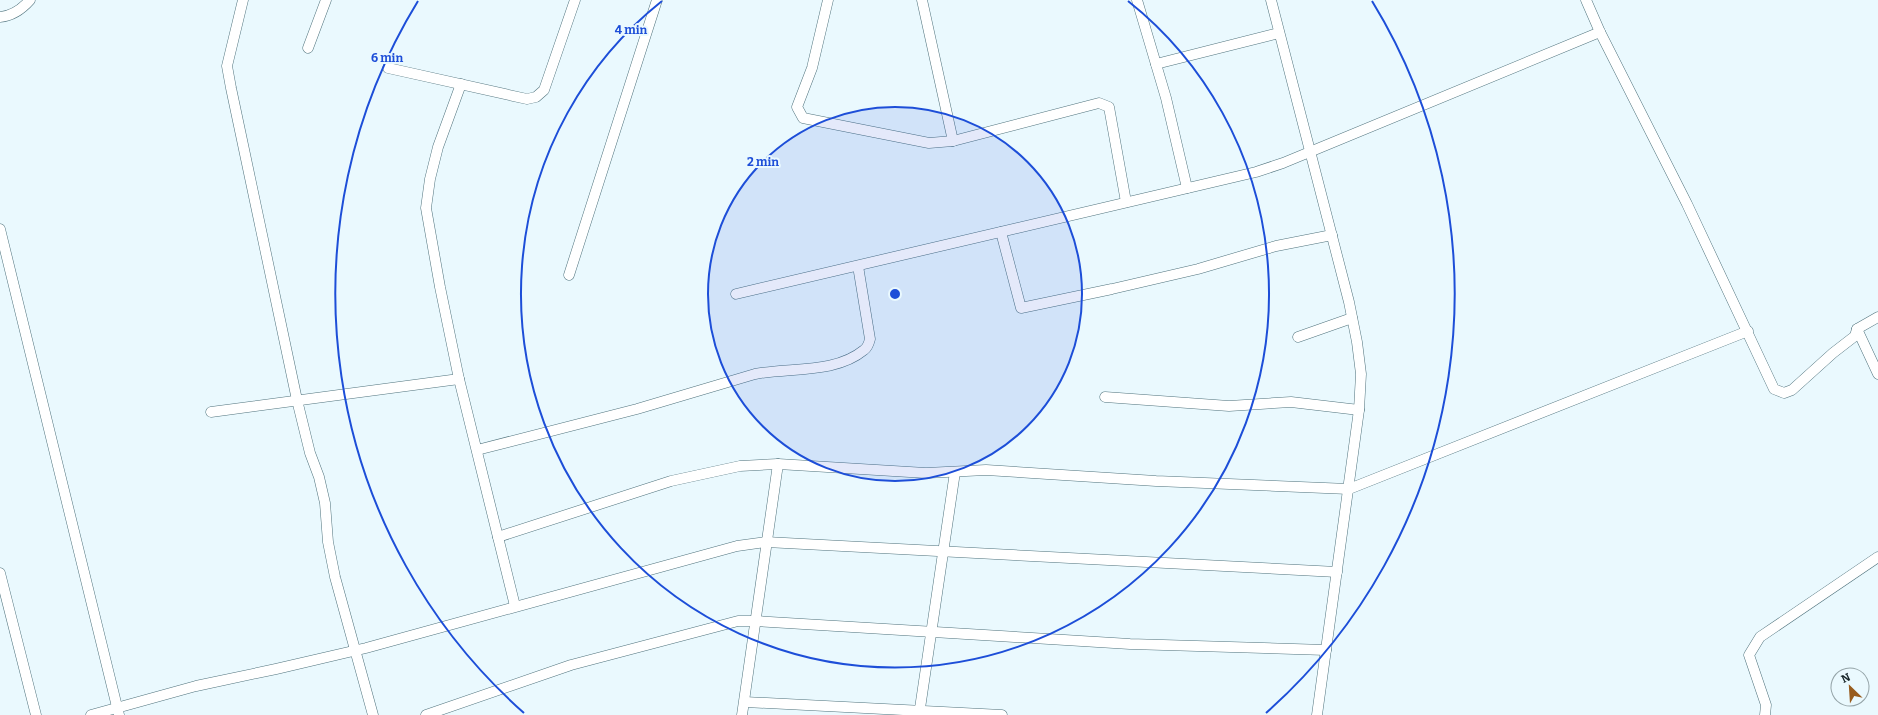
<svg xmlns="http://www.w3.org/2000/svg" width="1878" height="715" viewBox="0 0 1878 715" font-family="Bitter,serif">
<style>
.lines{fill:none;stroke-linecap:round;stroke-linejoin:round}
.minor-casing{stroke:#50737d;stroke-width:11}
.minor{stroke:#fff;stroke-width:10}
.ring{fill:none;stroke:#1d4ed8;stroke-width:2}
.centre{fill:#1d4ed8;stroke:#eaf9fe;stroke-width:2}
.ring-label{font-size:12px;text-anchor:middle;font-weight:bold;fill:#1d4ed8;stroke:#eaf9fe;stroke-width:4;stroke-linejoin:round;paint-order:stroke}
</style>
<rect width="100%" height="100%" fill="#eaf9fe"/>
<g class="lines">
<defs>
<g id="minor">
<polyline points="243,0 227,66 231,88 297,400 310,453 319,477 325,503 328,542 335,577 373,715"/>
<polyline points="828,0 812,68 797,107 803,118 929,143 953,141 1099,103 1109,107 1126,202"/>
<polyline points="922,0 953,141"/>
<polyline points="1137,0 1166,98 1187,188"/>
<polyline points="1271,0 1349,302 1357,342 1361,374 1359,410 1317,715"/>
<polyline points="1586,0 1600,32 1687,204 1774,389 1784,393 1792,390 1833,353 1855,336 1857,329 1878,317"/>
<path d="M0,17C12,16 22,9 30,0"/>
<polyline points="308,48 326,0"/>
<polyline points="1156,64 1279,33"/>
<polyline points="388,68 527,99 536,97 544,90 575,0"/>
<polyline points="461,84 438,147 430,179 426,208 440,287 459,379 515,606"/>
<polyline points="0,229 119,715"/>
<polyline points="1001,232 1021,308 1112,289 1198,269 1276,246 1332,235"/>
<polyline points="569,275 657,0"/>
<polyline points="736,294 1256,172 1283,163 1600,32"/>
<polyline points="1857,329 1878,374"/>
<polyline points="1298,337 1352,318"/>
<polyline points="1105,397 1229,406 1291,402 1359,410"/>
<polyline points="211,412 459,379"/>
<path d="M477,450L637,409L755,374C790,367 835,374 864,350C867,348 869,343 870,339L858,266"/>
<polyline points="498,537 671,481 740,466 778,464 926,473 986,470 1156,481 1349,489 1748,331"/>
<polyline points="0,573 36,715"/>
<polyline points="745,702 1002,715"/>
<polyline points="91,715 196,686 276,669 366,648 737,546 766,542 1337,572"/>
<polyline points="426,715 571,665 738,621 755,621 1130,644 1326,650"/>
<polyline points="742,715 778,464"/>
<polyline points="919,715 955,472"/>
<polyline points="1765,715 1766,705 1749,655 1760,637 1878,557"/>
</g>
</defs>
<use href="#minor" class="minor-casing"/>
<use href="#minor" class="minor"/>
</g>
<circle cx="895" cy="294" r="187" fill="#1d4ed8" fill-opacity=".12"/>
<g class="ring">
<circle cx="895" cy="294" r="187"/>
<path d="M1128 1A374 374 0 1 1 662 1"/>
<path d="M524 713A560 560 0 0 1 418 1M1372 1A560 560 0 0 1 1266 713"/>
</g>
<circle cx="895" cy="294" r="6" class="centre"/>
<g class="ring-label">
<text x="631" y="34">4 min</text>
<text x="387" y="62">6 min</text>
<text x="763" y="166">2 min</text>
</g>
<g transform="translate(1850 687) rotate(335)"><circle r="19" fill="#eaf9fe" stroke="#95a4a8"/>
<path d="M0-3L7 15L0 10L-7 15Z" fill="#985c1e"/>
<text y="-6" font-size="11" font-weight="bold" text-anchor="middle" fill="#162428">N</text>
</g>
</svg>
